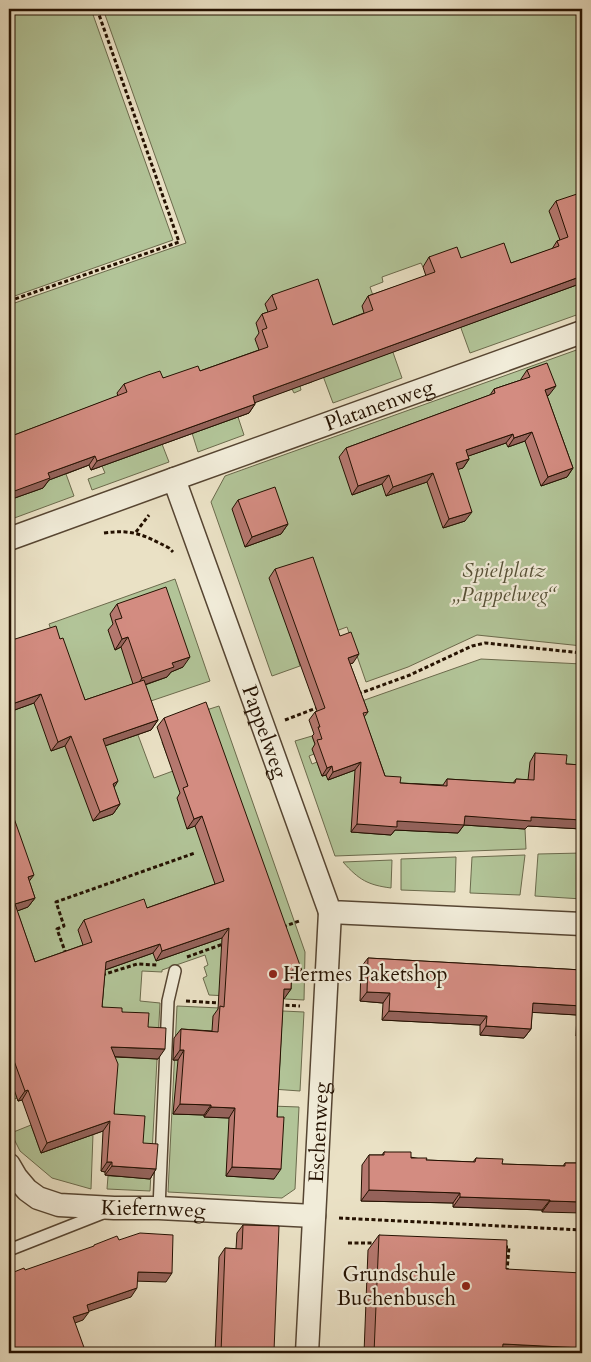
<svg xmlns="http://www.w3.org/2000/svg" width="591" height="1362" viewBox="0 0 591 1362" font-family="Cardo,serif">
<style>
.green{fill:#b2c498;stroke:#6b6a4c}
.lines{fill:none;stroke-linecap:round;stroke-linejoin:round}
.service-casing{stroke:#564532;stroke-width:14}
.minor-casing{stroke:#564532;stroke-width:25}
.path{stroke:#241101;stroke-width:3;stroke-dasharray:4 2.5;stroke-linecap:butt}
.service{stroke:#f1ecd9;stroke-width:11}
.minor{stroke:#f1ecd9;stroke-width:22}
.wall{fill:#b5786f;stroke:#241101}
.shaded-wall{fill:#94625a;stroke:#241101}
.building{fill:#d38c81;stroke:#241101}
.poi-dot{fill:#8f2418;stroke:#f1ecd9;stroke-width:2}
.labels{text-anchor:middle;dominant-baseline:central;stroke-width:4.5;stroke-linejoin:round;paint-order:stroke}
.street-label{font-size:21px;fill:#241101;stroke:#f1ecd9}
.park-label{font-size:21px;font-style:italic;fill:#565036;stroke:#f1ecd9}
.poi-label{font-size:21px;fill:#241101;stroke:#f1ecd9;text-anchor:start}
</style>
<rect width="100%" height="100%" fill="#eae1c5"/>
<filter id="stains"><feTurbulence type="fractalNoise" baseFrequency=".004" numOctaves="4"/><feColorMatrix values="0 0 0 0 .2 0 0 0 0 .09 0 0 0 0 .02 0 0 0 .5 -.17"/></filter>
<radialGradient id="worn" r=".72"><stop offset=".6" stop-color="#630" stop-opacity="0"/><stop offset="1" stop-color="#630" stop-opacity=".3"/></radialGradient>
<g class="green">
<polygon points="9,9 91,9 173,240 9,298"/>
<polygon points="103,9 582,9 582,313 470,353 437,262 423,267 421,263 382,277 383,282 370,287 402,378 333,403 313,349 301,353 312,382 300,386 301,390 294,393 292,389 275,395 271,383 242,393 249,413 238,417 244,435 198,452 192,433 162,444 169,462 92,490 88,479 105,473 102,466 91,470 89,465 66,474 74,496 9,520 9,305 186,243"/>
<polygon points="582,348 582,646 477,635 408,667 366,682 347,627 294,646 300,666 272,676 211,502 225,476"/>
<polygon points="175,579 210,681 142,704 138,735 154,778 173,771 162,742 167,741 200,712 219,706 305,952 304,1000 209,995 203,978 207,976 204,967 208,965 205,955 162,970 162,972 142,971 140,1001 160,1003 150,1191 107,1189 108,1176 134,1177 138,1126 94,1115 51,1090 18,1101 17,1098 9,1101 9,638 14,636 17,645 68,680 49,624"/>
<polygon points="481,659 582,664 582,829 542,788 525,829 526,849 335,856 295,741 312,736 316,747 314,754 309,756 312,764 317,762 322,776 326,775 342,708"/>
<polygon points="582,853 582,899 535,896 538,854"/>
<polygon points="525,855 520,895 470,893 472,857"/>
<polygon points="456,857 455,892 401,890 401,859"/>
<path d="M392,860L391,888C368,885 359,880 343,862Z"/>
<polygon points="177,1006 304,1012 300,1091 272,1089 271,1106 299,1107 295,1189 282,1198 168,1192"/>
<polygon points="31,1125 41,1153 93,1134 91,1189 52,1178 20,1151 11,1133"/>
</g>
<g class="lines">
<defs>
<g id="service">
<polyline points="159,1208 168,1001 175,971"/>
<polyline points="9,1250 103,1213"/>
</g>
<g id="minor">
<path id="s1" d="M174,479L582,332"/>
<path id="s2" d="M9,539L174,479L330,912L582,924"/>
<path id="s3" d="M9,1165L16,1177L27,1190L38,1198L59,1205L114,1208H159L314,1216"/>
<path id="s4" d="M307,1353L330,912"/>
</g>
</defs>
<use href="#service" class="service-casing"/>
<use href="#minor" class="minor-casing"/>
<g class="path">
<polyline points="9,301 179,242 97,9"/>
<polyline points="136,532 149,515"/>
<path d="M104,533C133,529 144,535 169,548L173,552"/>
<polyline points="358,694 410,675 472,646 485,643 582,653"/>
<polyline points="285,720 319,707"/>
<polyline points="283,927 299,921"/>
<polyline points="66,954 57,929 64,926 56,902 195,853"/>
<polyline points="187,957 226,943"/>
<polyline points="102,975 137,964 157,965"/>
<polyline points="186,1001 220,1003"/>
<polyline points="279,1005 300,1006"/>
<polyline points="339,1218 582,1230"/>
<polyline points="348,1243 375,1243"/>
<polyline points="504,1247 509,1247 507,1271"/>
</g>
<use href="#service" class="service"/>
<use href="#minor" class="minor"/>
</g>
<g class="wall">
<polygon points="582,200 582,283 255,402 255,404 249,413 91,470 89,465 49,480 43,488 9,500 9,437 118,396 117,393 124,384 163,378 200,371 259,350 255,339 259,333 256,323 262,314 268,312 265,304 272,295 333,325 364,313 362,306 368,296 426,276 423,267 429,257 461,258 511,263 552,249 557,241 560,240 549,211 556,201"/>
<polygon points="527,370 549,395 547,396 573,468 567,477 541,486 525,441 508,447 506,443 468,456 469,459 463,468 458,469 465,521 443,528 427,482 386,496 382,484 352,495 339,457 346,448 490,395 494,389 521,380 521,379"/>
<polygon points="238,500 288,524 281,534 245,547 232,509"/>
<polygon points="275,569 340,636 353,663 350,664 368,712 364,717 385,776 400,783 443,785 447,779 513,783 516,779 528,780 530,762 535,753 566,764 582,765 582,829 528,826 525,829 464,825 458,833 395,830 391,835 351,832 355,770 328,780 326,775 322,776 312,749 315,744 312,736 314,734 309,720 315,712 317,711 269,578"/>
<polygon points="117,604 183,667 171,672 167,677 145,685 158,720 151,730 105,746 114,788 120,804 113,814 93,821 65,746 51,751 34,703 9,712 9,641 60,639 85,700 133,684 121,647 115,650 108,630 113,624 110,614"/>
<polygon points="164,718 302,971 295,980 291,980 291,989 283,999 277,1117 274,1179 226,1176 229,1118 204,1117 204,1115 173,1114 178,1060 173,1060 174,1038 181,1029 212,1031 213,1016 218,1009 222,938 156,961 153,953 105,970 102,1007 122,1012 148,1027 158,1059 115,1057 114,1114 143,1143 156,1169 150,1179 105,1175 105,1172 101,1171 103,1131 41,1153 22,1100 18,1101 9,1075 9,804 29,881 35,898 28,907 17,911 35,962 83,945 78,930 84,920 147,908 215,884 195,826 187,829 177,798 180,793 157,727"/>
<polygon points="368,958 582,970 582,1037 576,1036 577,1015 532,1012 531,1029 524,1038 480,1035 480,1025 382,1020 383,1003 360,1001 361,967"/>
<polygon points="384,1152 426,1160 473,1162 476,1158 502,1164 563,1166 565,1163 582,1163 542,1212 542,1210 453,1207 453,1203 361,1201 362,1165 369,1155 382,1155"/>
<polygon points="243,1225 274,1351 281,1353 215,1353 219,1257 225,1248 236,1249 237,1233"/>
<polygon points="379,1235 506,1269 582,1353 364,1353 368,1250"/>
</g>
<g class="shaded-wall">
<polygon points="582,276 582,283 246,406 253,396"/>
<polygon points="556,386 549,395 539,399 545,390"/>
<polygon points="255,404 249,413 91,470 97,461"/>
<polygon points="532,432 525,441 508,447 514,438"/>
<polygon points="513,434 506,443 460,459 466,450"/>
<polygon points="95,456 89,465 49,480 43,488 9,500 9,493 48,473"/>
<polygon points="469,459 463,468 450,472 456,463"/>
<polygon points="573,468 567,477 541,486 548,477"/>
<polygon points="433,473 427,482 386,496 393,487"/>
<polygon points="389,475 382,484 352,495 358,486"/>
<polygon points="472,512 465,521 443,528 449,519"/>
<polygon points="288,524 281,534 245,547 252,537"/>
<polygon points="128,637 121,647 115,650 122,639"/>
<polygon points="359,654 353,663 342,667 348,658"/>
<polygon points="190,657 183,667 171,672 167,677 135,688 142,678 172,663"/>
<polygon points="41,694 34,703 9,712 9,705"/>
<polygon points="158,720 151,730 96,749 103,739"/>
<polygon points="71,736 65,746 51,751 58,742"/>
<polygon points="361,762 355,770 328,780 333,772"/>
<polygon points="332,766 326,775 322,776 327,768"/>
<polygon points="118,781 112,791 113,784"/>
<polygon points="120,804 113,814 93,821 100,812"/>
<polygon points="202,816 195,826 187,829 194,819"/>
<polygon points="465,816 531,817 582,820 582,829 528,826 525,829 464,825 458,833 395,830 391,835 351,832 357,824"/>
<polygon points="34,875 27,884 28,877"/>
<polygon points="35,898 28,907 9,914 15,904"/>
<polygon points="229,928 222,938 156,961 162,951"/>
<polygon points="160,944 153,953 99,972 106,962"/>
<polygon points="292,970 302,971 295,980 285,979"/>
<polygon points="284,989 291,989 284,999 277,998"/>
<polygon points="367,992 390,993 383,1003 360,1001"/>
<polygon points="533,1003 582,1006 582,1008 577,1015 526,1012"/>
<polygon points="389,1011 487,1016 480,1025 382,1020"/>
<polygon points="486,1026 531,1029 524,1038 480,1035"/>
<polygon points="582,1028 582,1037 576,1036"/>
<polygon points="111,1047 165,1049 158,1059 104,1056"/>
<polygon points="180,1050 184,1050 178,1060 173,1060"/>
<polygon points="28,1090 22,1100 18,1101 25,1091"/>
<polygon points="180,1104 211,1105 204,1115 173,1114"/>
<polygon points="211,1107 235,1108 229,1118 204,1117"/>
<polygon points="110,1121 103,1131 41,1153 47,1143"/>
<polygon points="107,1162 112,1162 105,1172 101,1171"/>
<polygon points="112,1166 156,1169 150,1179 105,1175"/>
<polygon points="232,1167 281,1169 274,1179 226,1176"/>
<polygon points="369,1190 460,1193 453,1203 361,1201"/>
<polygon points="460,1197 550,1200 542,1210 453,1207"/>
<polygon points="550,1201 582,1202 582,1213 542,1212"/>
<polygon points="138,1272 172,1273 166,1282 132,1281"/>
<polygon points="137,1288 131,1297 81,1314 87,1305"/>
<polygon points="89,1312 83,1320 67,1326 73,1317"/>
<polygon points="503,1344 582,1348 582,1353 496,1353"/>
</g>
<g class="building">
<polygon points="580,193 582,200 582,276 253,396 255,404 97,461 95,456 48,473 50,478 9,493 9,437 127,392 124,384 148,375 160,371 163,378 198,366 200,371 268,347 262,330 267,328 262,314 277,309 272,295 318,279 333,325 373,310 368,296 435,272 429,257 457,247 461,258 504,243 511,263 559,246 557,241 568,237 556,201"/>
<polygon points="547,363 556,386 545,390 573,468 548,477 532,432 514,438 513,434 466,450 469,459 456,463 472,512 449,519 433,473 393,487 389,475 358,486 346,448 495,393 494,389 530,377 527,370"/>
<polygon points="275,487 288,524 252,537 238,500"/>
<polygon points="313,557 340,636 351,632 359,654 348,658 368,712 363,713 385,776 401,777 400,783 447,786 447,779 515,783 516,779 534,780 535,753 567,755 566,764 582,765 582,820 531,817 531,821 465,816 464,825 397,821 397,827 357,824 361,762 333,772 332,766 327,768 317,740 322,739 318,727 320,727 315,712 325,708 275,569"/>
<polygon points="166,587 190,657 172,663 174,667 142,678 128,637 122,639 115,620 122,618 117,604"/>
<polygon points="56,626 60,639 63,638 85,700 144,680 158,720 103,739 118,781 113,784 120,804 100,812 71,736 58,742 41,694 9,705 9,646 10,645 9,641"/>
<polygon points="206,702 302,971 292,970 291,989 284,989 277,1117 284,1117 281,1169 232,1167 235,1108 211,1107 211,1105 180,1104 184,1050 180,1050 181,1029 218,1032 220,1006 224,1007 229,928 162,951 160,944 106,962 102,1007 122,1008 122,1012 149,1013 148,1027 166,1028 165,1049 111,1047 118,1064 114,1114 145,1116 143,1143 158,1144 156,1169 112,1166 112,1162 107,1162 110,1121 47,1143 28,1090 25,1091 9,1047 9,804 34,875 28,877 35,898 15,904 35,962 92,942 84,920 144,899 147,908 224,881 202,816 194,819 183,788 188,786 164,718"/>
<polygon points="368,958 582,970 582,1006 533,1003 531,1029 486,1026 487,1016 389,1011 390,993 367,992"/>
<polygon points="384,1152 411,1152 411,1158 427,1158 426,1160 475,1162 476,1158 503,1159 502,1164 565,1166 565,1163 582,1163 582,1202 550,1201 550,1200 460,1197 460,1193 369,1190 369,1155 384,1155"/>
<polygon points="243,1225 279,1226 274,1351 281,1351 281,1353 221,1353 225,1248 242,1249"/>
<polygon points="140,1233 173,1235 172,1273 138,1272 137,1288 87,1305 89,1312 73,1317 86,1353 9,1353 9,1274 24,1268 25,1270 94,1246 94,1245 117,1236 119,1240"/>
<polygon points="379,1235 507,1240 506,1269 582,1273 582,1348 503,1344 502,1353 374,1353"/>
</g>
<g class="poi-dot">
<circle cx="273" cy="974" r="5"/>
<circle cx="466" cy="1286" r="5"/>
</g>
<g class="labels">
<g class="street-label">
<text stroke="none"><textPath href="#s1" startOffset="218">Platanenweg</textPath></text>
<text stroke="none"><textPath href="#s2" startOffset="444">Pappelweg</textPath></text>
<text stroke="none"><textPath href="#s4" startOffset="221">Eschenweg</textPath></text>
<text stroke="none"><textPath href="#s3" startOffset="161">Kiefernweg</textPath></text>
</g>
<g class="park-label">
<text x="504" y="570">Spielplatz<tspan x="504" dy="24">„Pappelweg“</tspan></text>
</g>
<g class="poi-label">
<text x="283" y="974">Hermes Paketshop</text>
<text x="456" y="1274" text-anchor="end">Grundschule<tspan x="456" dy="24">Buchenbusch</tspan></text>
</g>
</g>
<rect width="591" height="1362" fill="none" stroke="#eae1c5" stroke-width="30"/>
<rect x="10" y="10" width="571" height="1342" fill="none" stroke="#241101" stroke-width="2.5"/>
<rect x="15" y="15" width="561" height="1332" fill="none" stroke="#241101"/>
<rect width="100%" height="100%" filter="url(#stains)"/>
<rect width="100%" height="100%" fill="url(#worn)"/>
</svg>
